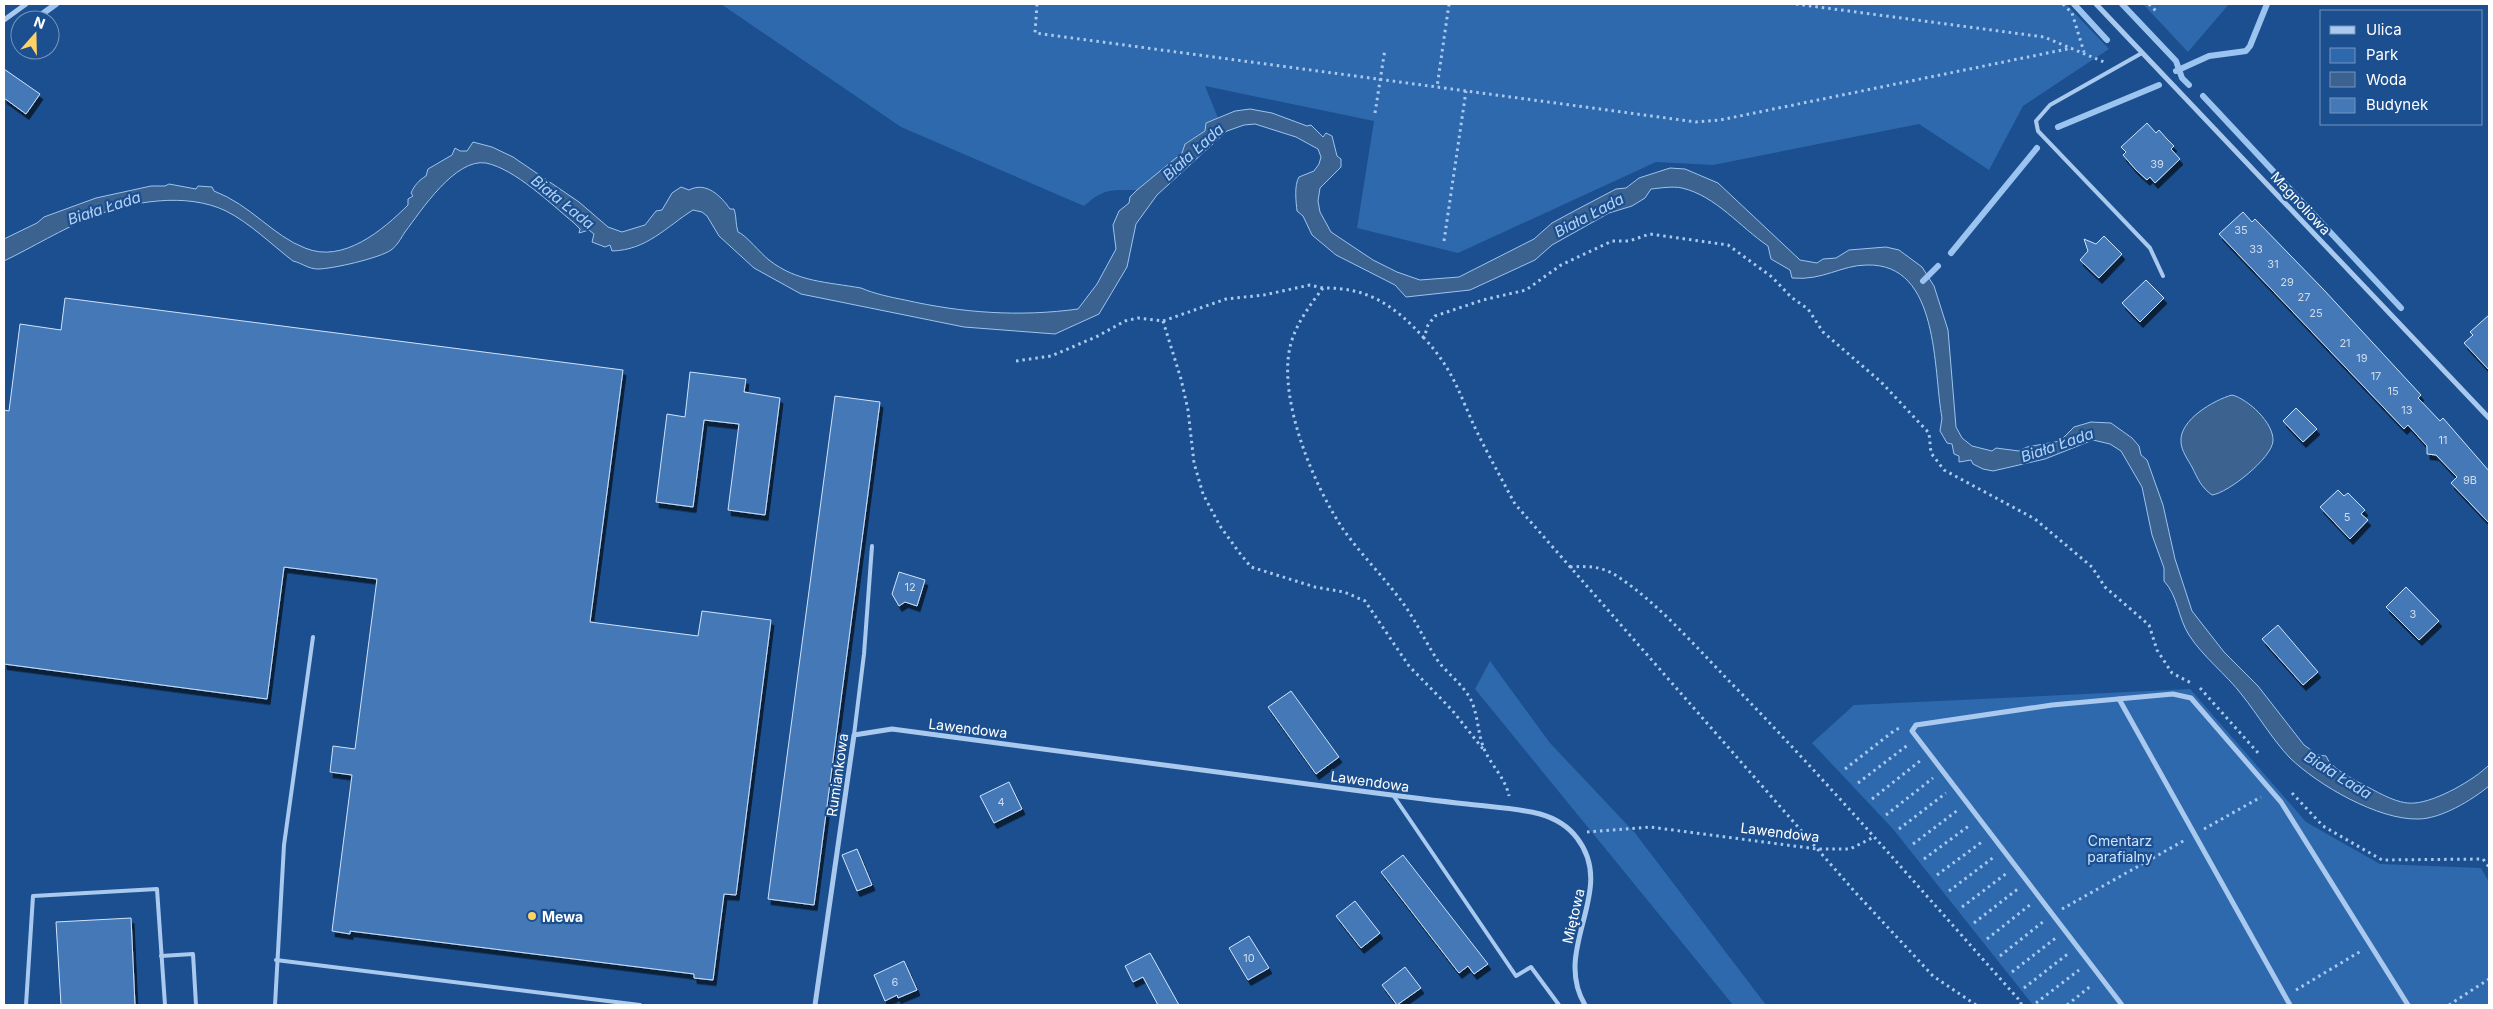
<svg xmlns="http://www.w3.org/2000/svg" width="2493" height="1009" viewBox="0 0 2493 1009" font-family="Inter,sans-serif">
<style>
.green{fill:#2e69ad}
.water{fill:#3c6290;stroke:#9cc4f0}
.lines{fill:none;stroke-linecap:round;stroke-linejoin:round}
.stream{stroke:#9cc4f0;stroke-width:6}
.building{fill:#4478b7;stroke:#cfe3fa;filter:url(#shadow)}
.path{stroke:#a9c9ee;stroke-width:3;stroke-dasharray:2.5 4;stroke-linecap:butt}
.lane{stroke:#a9c9ee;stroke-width:4}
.street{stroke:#a9c9ee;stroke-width:5}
.poi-dot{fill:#ffd166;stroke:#1b4f8f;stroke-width:2}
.labels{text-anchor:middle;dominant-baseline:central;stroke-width:4.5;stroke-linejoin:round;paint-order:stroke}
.number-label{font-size:11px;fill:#d0dded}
.street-label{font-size:14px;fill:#fff;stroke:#1b4f8f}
.park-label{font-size:14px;fill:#cfe3fa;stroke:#1b4f8f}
.poi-label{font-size:14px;font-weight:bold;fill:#fff;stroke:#1b4f8f;text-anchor:start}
.water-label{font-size:15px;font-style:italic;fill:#b5d3f5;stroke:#1b4f8f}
</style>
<defs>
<filter id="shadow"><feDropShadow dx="3" dy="5.5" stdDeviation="0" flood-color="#0009"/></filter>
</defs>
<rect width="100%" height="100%" fill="#1b4f8f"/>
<g class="green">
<path d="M721,4H2066L2109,49L2023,106L1989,170L1919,124L1713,165L1656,162L1458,253L1357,228L1374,121L1205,86L1218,118L1206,123L1205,131L1185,143L1182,153L1137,190C1111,190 1104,188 1084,206L901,127Z"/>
<polygon points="2143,4 2229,4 2188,52"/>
<polygon points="1490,661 1550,743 1635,833 1766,1005 1733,1005 1475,689"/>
<polygon points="2190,689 2306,822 2380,864 2481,868 2489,882 2489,1005 2033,1005 1893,829 1812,743 1854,705"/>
</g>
<g class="water">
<path d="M1250,109L1272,113L1307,126L1311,125L1323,137L1326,133L1332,136L1337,156L1341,159V167L1320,188L1318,201L1320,212L1331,232L1373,260L1397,272L1420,280L1459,277L1534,239L1552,223L1576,210L1616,189L1626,188L1639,178L1670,168L1685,169L1718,183L1800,260L1817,263L1823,259L1836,258L1849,250L1886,247L1899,250L1922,267L1934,286L1948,330L1956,427L1962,438L1972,446L1992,451L1996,448L2019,451L2027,447L2060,441L2074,427L2091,422L2111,423L2132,438L2139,446L2141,455L2147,460L2163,505L2175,559L2192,611L2224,652L2258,686L2304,745L2318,755L2326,756C2330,767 2348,776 2358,782C2375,790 2396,805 2415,803C2437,801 2474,780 2489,765V786C2472,800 2441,819 2418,819C2378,820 2318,785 2290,758C2272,739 2258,715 2242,695C2226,674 2203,657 2189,635C2178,618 2178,596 2164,581V568L2152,535L2142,487L2121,451L2110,444L2093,440L2045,459L1993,471L1983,469L1973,464L1971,460L1959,462V456L1954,454L1952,444L1947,443L1940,431L1942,418C1933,370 1940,263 1867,265C1841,265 1823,281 1792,278L1790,270L1771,259L1768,246C1740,227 1716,196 1682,188C1673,186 1661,188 1651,189L1645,198L1632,206L1609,213L1552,245L1535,260L1470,290L1406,297L1395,285L1336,255L1312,235L1303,216L1297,211C1296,202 1294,185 1299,177L1314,171L1319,164L1321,157L1318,149L1296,137L1255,124L1244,125L1227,131L1157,195L1136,224L1127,267L1099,314L1055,334L964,327L801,294L754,268L719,236L707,216L702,212L693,210C666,227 647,250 612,251L610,245L605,247L592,242L594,234L589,230L579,233L580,229L574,223C551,204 515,169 486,163C455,158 421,211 405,232C401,238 397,246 391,250C380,258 332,269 318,269C308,269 302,263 293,261C272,245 250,223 226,211C187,192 131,201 92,217C62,229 33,247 4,261V239L37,223L44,217L96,198L151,186H165L169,184L196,189L198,186L212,187L214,191C251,205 273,236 305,248C343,264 383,230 408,205V199L413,196L411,193C414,186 419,180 426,176L428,169L452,155L455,148L460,151H467L473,142L492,147L513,157L579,202L608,227L622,232L645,225L656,211L662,210L672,193L681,187L689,190C706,181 721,196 730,209H734C737,217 735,223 738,232C746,235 760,253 769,260C797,282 827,282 861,288C875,294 890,297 905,300C962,313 1020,317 1078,309L1097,284L1116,249L1113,225L1119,211L1129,203L1130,197L1137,190L1182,153L1185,144L1205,131L1206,123L1235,111Z"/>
<path d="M2232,395C2248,399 2274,423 2273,441C2272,458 2228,493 2212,495C2201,487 2198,479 2192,467C2188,460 2181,450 2181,442C2179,420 2214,400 2232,395Z"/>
</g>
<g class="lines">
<g class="stream">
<polyline points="2074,4 2107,40"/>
<polyline points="2122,4 2176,61 2182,78 2189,85"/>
<polyline points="34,20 56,4"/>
<polyline points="17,31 20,29"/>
<polyline points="2176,71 2209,56 2239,52 2246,51 2250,46 2267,4"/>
<polyline points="2203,96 2401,308"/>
<polyline points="2058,127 2159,85"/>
<polyline points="1951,253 2037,148"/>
<polyline points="1923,281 1938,266"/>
</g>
</g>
<g class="building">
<polygon points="4,69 40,94 26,114 4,98"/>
<polygon points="2147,123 2156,133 2159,130 2167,139 2174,146 2171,149 2180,159 2155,183 2150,177 2147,180 2136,170 2123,155 2126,152 2121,147"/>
<polygon points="2243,212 2252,222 2255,219 2324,290 2421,395 2418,398 2440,421 2443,418 2489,471 2489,523 2451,483 2457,477 2436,455 2427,454 2427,446 2408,425 2404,429 2219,234"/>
<polygon points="2104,236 2122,254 2099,278 2080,260 2088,251 2084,239 2096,244"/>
<polygon points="2146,280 2164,298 2140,322 2122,303"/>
<polygon points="65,298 623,370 590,622 698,636 702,611 771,620 736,895 724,894 713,980 694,978 694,974 350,931 350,934 332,931 352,775 330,772 333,746 355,749 377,579 284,567 267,699 4,664 4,410 9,411 20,324 61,330"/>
<polygon points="2489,315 2489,370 2464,343 2473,335 2470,332"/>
<polygon points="690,372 746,379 744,392 780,398 765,515 728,510 739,424 704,420 693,507 656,502 667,414 685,417"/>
<polygon points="835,396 880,402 814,905 768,899"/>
<polygon points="2296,408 2317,429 2303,442 2283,421"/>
<polygon points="2338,490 2344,496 2348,493 2365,510 2361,514 2368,520 2350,539 2320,507"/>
<polygon points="899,572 925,580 917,606 905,602 899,606 892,594"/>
<polygon points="2406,587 2439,621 2419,640 2386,607"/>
<polygon points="2278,625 2318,672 2303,685 2262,639"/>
<polygon points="1291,691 1339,757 1316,774 1268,707"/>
<polygon points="1009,782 1022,809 994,823 980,796"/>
<polygon points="857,849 872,885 857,891 842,855"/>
<polygon points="1403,855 1488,964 1474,974 1468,966 1459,973 1381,872"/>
<polygon points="1355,901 1380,933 1361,948 1336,916"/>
<polygon points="131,918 135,1005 61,1005 56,922"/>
<polygon points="1249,936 1269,968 1248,980 1229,948"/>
<polygon points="1150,953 1179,1005 1158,1005 1143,977 1133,982 1125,966"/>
<polygon points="904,961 917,990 898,998 897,995 885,1001 874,975"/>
<polygon points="1405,967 1421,988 1397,1005 1382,985"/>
</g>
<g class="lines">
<g class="path">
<polyline points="1037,4 1035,33 1437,87"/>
<polyline points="1449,4 1437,87 1696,122 1720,120 2072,48"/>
<polyline points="1796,4 2044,37 2104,62"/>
<polyline points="2063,4 2072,13 2084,52"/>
<polyline points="2149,4 2158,13"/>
<polyline points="1375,113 1385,49"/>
<polyline points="1444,241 1466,91"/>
<polyline points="1163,321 1181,379 1188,410 1194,463 1203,494 1220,526 1238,551 1251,567 1315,587 1344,592 1365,601 1409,666 1452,710 1483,749"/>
<path d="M1424,338C1395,306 1368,287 1323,288C1310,305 1295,325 1290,347C1278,400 1314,486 1343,529C1362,556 1386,579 1405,606C1417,623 1426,643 1438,661C1448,674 1462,684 1470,698C1479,715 1477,736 1486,753C1493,767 1506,780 1509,796"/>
<polyline points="1016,361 1051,356 1096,337 1125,321 1138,318 1163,321 1226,299 1264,295 1310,285 1323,288"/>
<path d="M1570,567C1587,566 1602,566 1617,576C1661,605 1701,653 1738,690C1836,791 1927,897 2021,1002V1005"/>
<polyline points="2200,688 2259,754"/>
<polyline points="1845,769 1895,730 1900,728"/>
<polyline points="1858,783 1909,744"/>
<polyline points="2292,793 2323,826 2382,860 2483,859 2489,867"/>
<polyline points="1872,799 1920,761"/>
<polyline points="1886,815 1933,778"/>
<polyline points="1899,829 1946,793"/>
<polyline points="2204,829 2261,797"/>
<polyline points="1587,832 1650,827 1817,849 1850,849 1874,837"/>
<polyline points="1913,844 1958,810"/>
<polyline points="1924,859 1970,825"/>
<polyline points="1937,875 1983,841"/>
<polyline points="1949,891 1994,857"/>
<polyline points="1962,907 2007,873"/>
<polyline points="2062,909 2185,840"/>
<polyline points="1974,923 2019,888"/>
<polyline points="1987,939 2031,904"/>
<polyline points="2000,956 2044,921"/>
<polyline points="2012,972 2057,937"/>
<polyline points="2024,988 2069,953"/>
<polyline points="2296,990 2361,951"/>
<polyline points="2036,1003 2079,970"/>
<path d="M1976,1005L1933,976L1855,892L1515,504C1502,480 1489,456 1477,432C1459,394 1454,370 1424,338L1428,325L1435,316L1483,300L1526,290L1561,265L1612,241H1629L1650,234L1728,245L1772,277L1791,297L1808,309L1823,332L1881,382L1929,433L1931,453L1944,470L2035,519L2092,567L2105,587L2149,625L2157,650L2172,673L2193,684"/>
<polyline points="2067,1005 2092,985"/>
<polyline points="2449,1005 2489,979"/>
</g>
<g class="lane">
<polyline points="2142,53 2050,105 2036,121 2038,131 2150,248 2163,276"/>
<polyline points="854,735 864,654 872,546"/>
<polyline points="1393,795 1516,976 1531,967 1559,1005"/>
<polyline points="161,956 193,954 196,1005"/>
<polyline points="276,960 640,1005"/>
<polyline points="26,1005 33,896 157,889 165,1005"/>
<polyline points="275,1005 284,845 313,637"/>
</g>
<g class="street">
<polyline points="2096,4 2489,418"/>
<polyline points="4,20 26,4"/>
<polyline points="2119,699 2290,1005"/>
<path d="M815,1005L854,735L892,729C1046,749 1200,769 1353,790C1391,795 1429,800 1467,804C1491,807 1516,808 1540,814C1554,818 1568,826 1577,838C1618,891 1551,948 1585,1005"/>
<polyline points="2122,1005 1915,735 1912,731 1916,725 2052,705 2173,694 2191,698 2281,802 2408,1005"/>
</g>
</g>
<circle class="poi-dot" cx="532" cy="916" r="5"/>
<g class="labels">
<g class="number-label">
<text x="2157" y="164">39</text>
<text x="2241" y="230">35</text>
<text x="2256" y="249">33</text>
<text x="2273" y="264">31</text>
<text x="2287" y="282">29</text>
<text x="2304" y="297">27</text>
<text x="2316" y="313">25</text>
<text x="2345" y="343">21</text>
<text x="2362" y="358">19</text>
<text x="2376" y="376">17</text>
<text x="2393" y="391">15</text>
<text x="2407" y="410">13</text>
<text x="2443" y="440">11</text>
<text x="2470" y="480">9B</text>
<text x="2347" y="517">5</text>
<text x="910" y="587">12</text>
<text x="2413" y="614">3</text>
<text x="1001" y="802">4</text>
<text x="1249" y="958">10</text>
<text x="895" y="982">6</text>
</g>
<g class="street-label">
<text transform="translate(2301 203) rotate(47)">Magnoliowa</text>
<text transform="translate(968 728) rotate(7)">Lawendowa</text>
<text transform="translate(837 775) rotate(-82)">Rumiankowa</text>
<text transform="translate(1370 781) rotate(8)">Lawendowa</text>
<text transform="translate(1780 832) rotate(7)">Lawendowa</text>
<text transform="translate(1573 916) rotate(-77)">Miętowa</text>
</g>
<g class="park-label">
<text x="2120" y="840">Cmentarz<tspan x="2120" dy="16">parafialny</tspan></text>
</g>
<g class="poi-label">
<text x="542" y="916">Mewa</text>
</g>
<g class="water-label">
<text transform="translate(1193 152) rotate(-42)">Biała Łada</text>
<text transform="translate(563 202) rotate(39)">Biała Łada</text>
<text transform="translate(104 208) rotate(-18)">Biała Łada</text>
<text transform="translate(1589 215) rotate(-28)">Biała Łada</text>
<text transform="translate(2057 445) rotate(-19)">Biała Łada</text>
<text transform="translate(2338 775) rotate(32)">Biała Łada</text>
</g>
</g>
<rect width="2493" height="1009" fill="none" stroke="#ffffff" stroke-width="10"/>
<rect x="2320" y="10" width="162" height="115" fill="#1b4f8f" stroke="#7695bc"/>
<rect x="2330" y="26" width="25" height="8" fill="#a9c9ee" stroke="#7695bc"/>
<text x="2366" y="35" font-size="15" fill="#ffffff">Ulica</text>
<rect x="2330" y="48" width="25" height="15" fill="#2e69ad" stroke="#7695bc"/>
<text x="2366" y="60" font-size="15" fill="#ffffff">Park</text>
<rect x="2330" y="72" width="25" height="15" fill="#3c6290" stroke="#7695bc"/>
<text x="2366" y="85" font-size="15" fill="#ffffff">Woda</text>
<rect x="2330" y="98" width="25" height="15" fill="#4478b7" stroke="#7695bc"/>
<text x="2366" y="110" font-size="15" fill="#ffffff">Budynek</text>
<g transform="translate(35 35) rotate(20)"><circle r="24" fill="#1b4f8f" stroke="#7695bc"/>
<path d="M0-4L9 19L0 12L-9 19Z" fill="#ffd166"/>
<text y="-8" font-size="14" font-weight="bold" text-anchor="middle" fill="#ffffff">N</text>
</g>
</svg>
